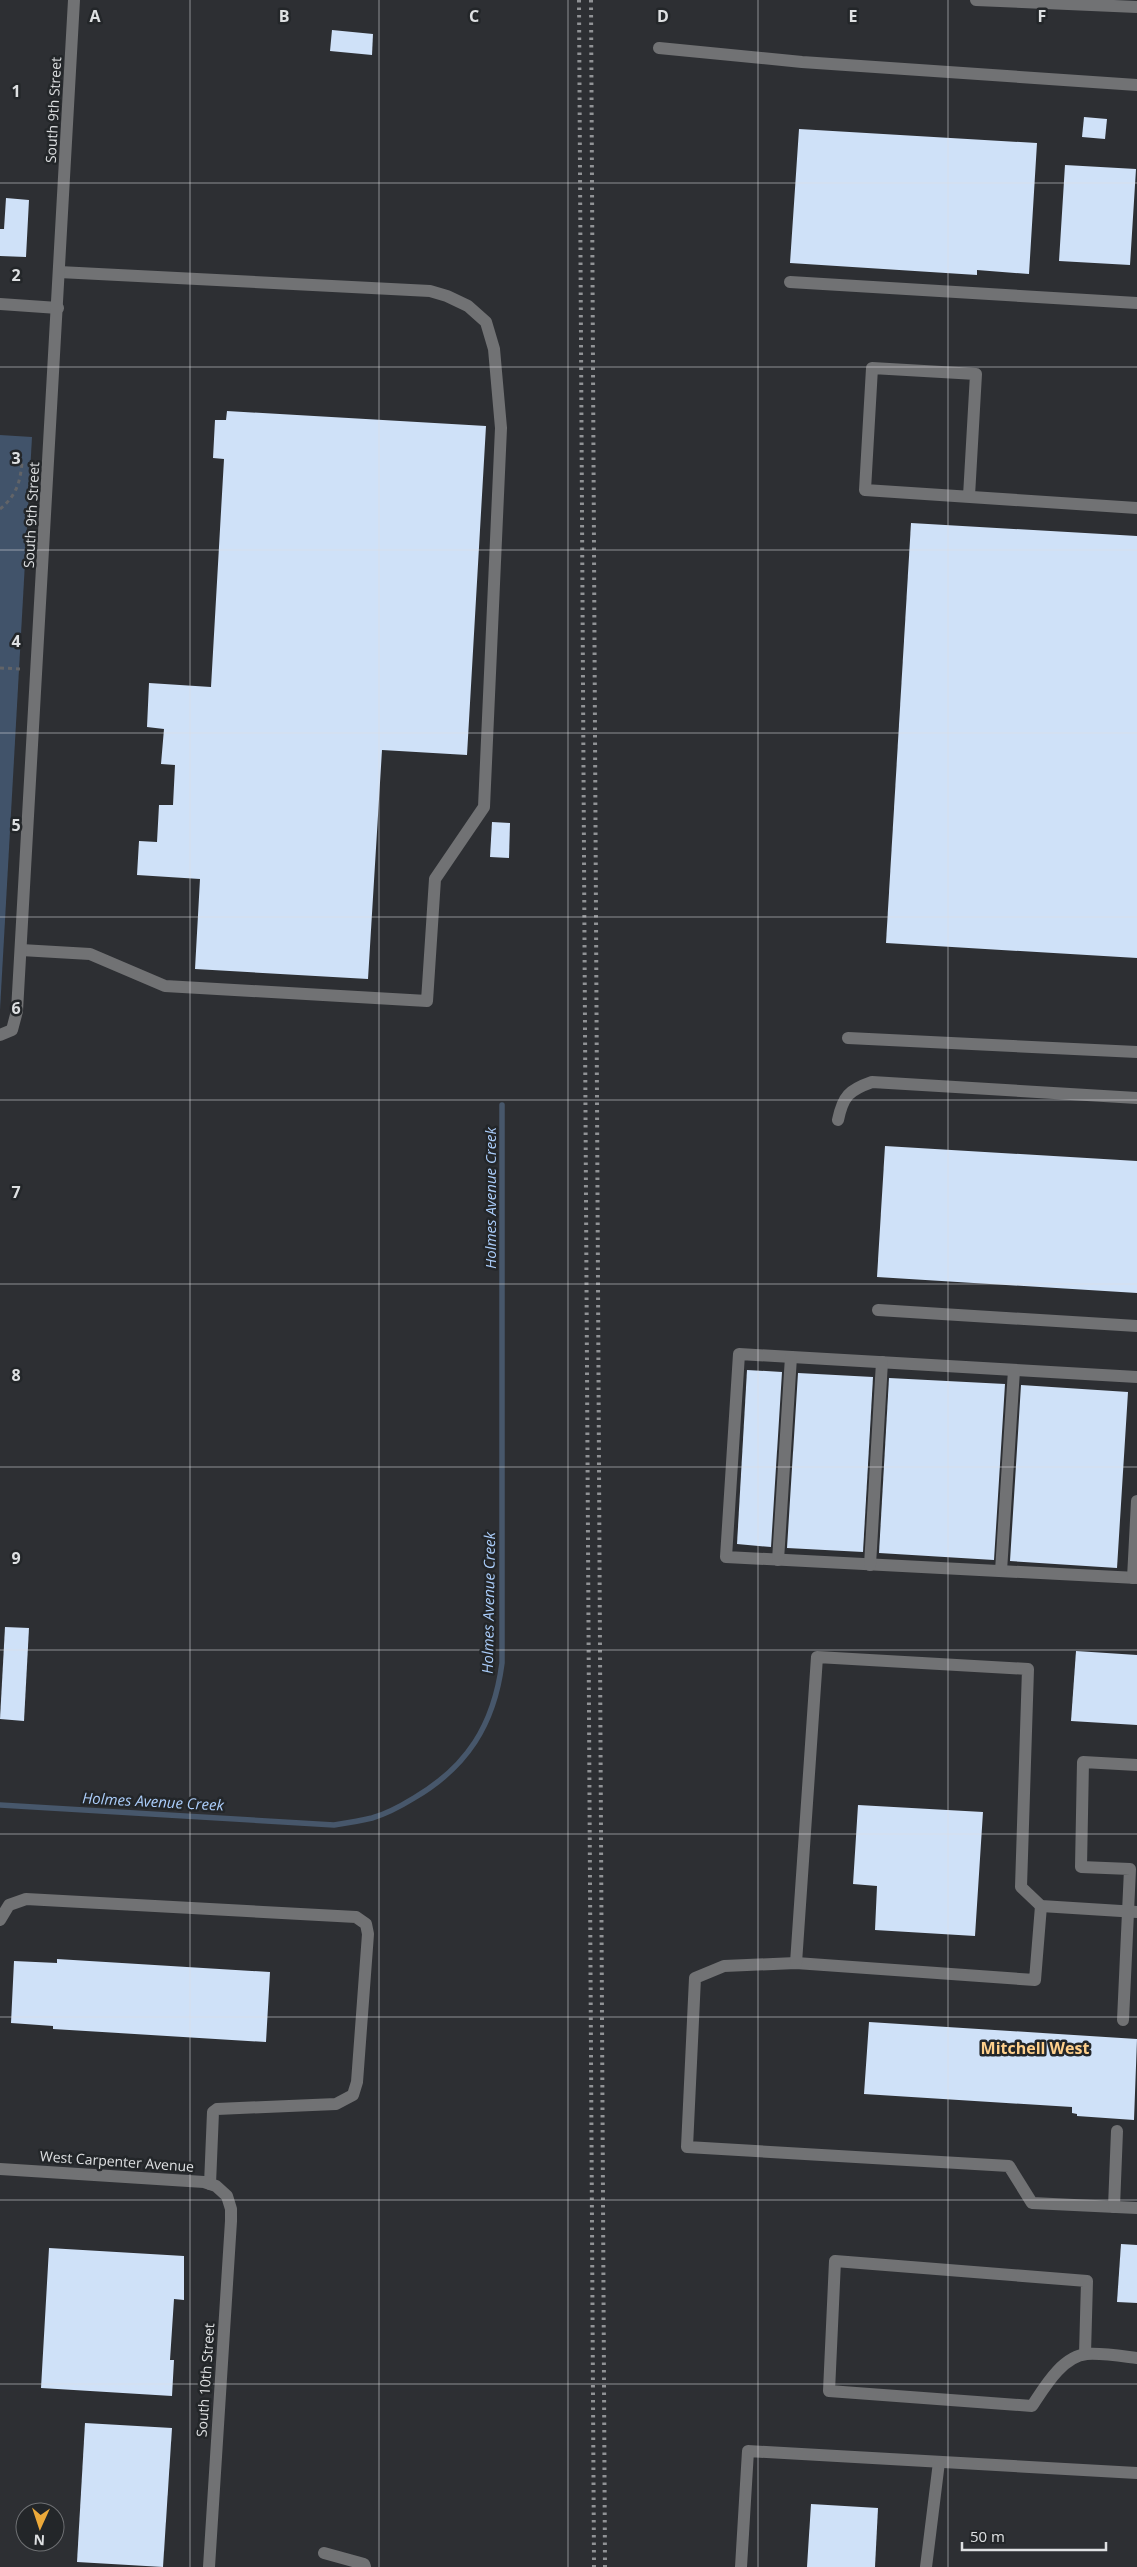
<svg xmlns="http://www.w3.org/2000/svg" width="1137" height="2567" viewBox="0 0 1137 2567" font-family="'Open Sans',sans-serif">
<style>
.green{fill:#41536a}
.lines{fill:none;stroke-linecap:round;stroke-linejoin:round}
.stream{stroke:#47576b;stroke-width:5.5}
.building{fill:#cfe1f8}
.path{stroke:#626468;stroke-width:3;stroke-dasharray:4 4;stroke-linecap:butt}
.minor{stroke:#717274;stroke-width:12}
.rail{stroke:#909295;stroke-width:4;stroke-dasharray:2.5 5;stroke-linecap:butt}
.grid{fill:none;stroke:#dee0e2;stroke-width:1;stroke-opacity:0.55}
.labels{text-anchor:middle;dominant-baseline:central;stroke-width:5;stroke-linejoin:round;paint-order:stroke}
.street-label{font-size:14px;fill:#dee0e2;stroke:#232629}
.water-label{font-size:15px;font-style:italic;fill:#abcdfa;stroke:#232629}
.quarter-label{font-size:16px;font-weight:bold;fill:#ffd08c;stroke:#232629}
.grid-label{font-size:16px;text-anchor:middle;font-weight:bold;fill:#dee0e2;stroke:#232629;stroke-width:5;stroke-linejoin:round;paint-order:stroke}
</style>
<rect width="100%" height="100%" fill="#2d2f33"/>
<polygon class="green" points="0,435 32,437 0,1010"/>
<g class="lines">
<path class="stream" d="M0,1805L334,1825C347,1823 360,1821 372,1818C386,1814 401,1806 414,1798C467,1767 494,1725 502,1663V1105"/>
</g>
<g class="building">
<polygon points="332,30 373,34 372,55 330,51"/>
<polygon points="1084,117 1107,119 1105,139 1082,137"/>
<polygon points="799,129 1037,143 1029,274 977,270 977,275 790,263"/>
<polygon points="1065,165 1136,169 1130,265 1059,261"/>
<polygon points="6,198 29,200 26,257 0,256 0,229 4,229"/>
<polygon points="227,411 486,426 467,755 382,750 368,979 195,969 200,879 137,875 139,841 157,842 159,805 173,805 175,765 161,764 164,729 147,727 149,683 211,687 224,459 213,458 215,420 226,420"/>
<polygon points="911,523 1137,536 1137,958 886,943"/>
<polygon points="492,822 510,823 509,858 490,857"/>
<polygon points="885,1146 1137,1161 1137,1293 877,1277"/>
<polygon points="747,1370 782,1372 771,1547 737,1544"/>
<polygon points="798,1373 873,1377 863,1552 787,1548"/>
<polygon points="889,1378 1005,1384 994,1560 879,1553"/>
<polygon points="1021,1385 1128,1392 1117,1568 1010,1561"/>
<polygon points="5,1627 29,1628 24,1721 0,1719"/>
<polygon points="1076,1651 1137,1655 1137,1725 1071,1721"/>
<polygon points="858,1805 983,1812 975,1936 875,1930 877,1886 853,1884"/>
<polygon points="57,1959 270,1972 266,2042 53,2029 53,2026 11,2023 14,1961 57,1963"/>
<polygon points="869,2022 1137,2039 1134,2120 1077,2116 1077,2114 1072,2113 1072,2107 864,2094"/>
<polygon points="1121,2244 1137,2245 1137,2303 1117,2302"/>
<polygon points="49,2248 184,2256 184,2300 174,2299 170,2360 174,2360 172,2396 41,2388"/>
<polygon points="85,2423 172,2428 163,2567 77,2562"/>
<polygon points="811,2504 878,2508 875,2567 807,2567"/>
</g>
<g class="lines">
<g class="path">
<path d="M0,509C16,496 20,483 22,463"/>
<polyline points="0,668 22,669"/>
</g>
<g class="minor">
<polyline points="976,0 1137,7"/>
<polyline points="659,48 802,62 1137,85"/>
<polyline points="790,282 1137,303"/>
<polyline points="0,304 58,308"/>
<polyline points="969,496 976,374 872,368 865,490 1137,508"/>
<polyline points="21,950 90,954 165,986 427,1001 435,879 484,807 501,428 494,349 486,322 468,306 447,296 430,291 59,272"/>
<polyline points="0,1035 12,1030 17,1011 74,0"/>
<polyline points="848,1038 1137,1052"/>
<path d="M838,1120C843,1096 849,1090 872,1082L1137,1098"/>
<polyline points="878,1310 1137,1326"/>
<polyline points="1137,1377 739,1354 726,1557 1137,1578"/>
<polyline points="778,1560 791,1357"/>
<polyline points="870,1565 882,1362"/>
<polyline points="1001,1571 1014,1370"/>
<polyline points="1133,1578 1137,1501"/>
<polyline points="1041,1906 1035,1980 796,1963 724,1966 695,1978 687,2147 1009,2166 1032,2203 1137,2208"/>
<polyline points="0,1920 9,1905 26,1899 356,1917 366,1924 368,1934 357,2082 353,2095 336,2104 217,2109 213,2112 210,2184"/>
<polyline points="796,1963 817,1657 1028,1669 1021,1887 1041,1906 1137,1912"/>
<polyline points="1123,2020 1130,1869 1081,1867 1083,1762 1137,1765"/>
<polyline points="0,2169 204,2182 216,2186 227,2196 231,2209 231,2221 209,2567"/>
<polyline points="1114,2207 1117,2131"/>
<path d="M1085,2354L1087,2281L835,2261L829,2391L1032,2406C1044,2388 1062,2356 1087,2354C1103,2353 1121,2356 1137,2358"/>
<polyline points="324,2553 364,2564 365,2567"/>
<polyline points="741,2567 748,2451 1137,2473"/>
<polyline points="926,2567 939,2462"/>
</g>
<g class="rail">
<polyline points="579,0 594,2567"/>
<polyline points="591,0 605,2567"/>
</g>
</g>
<path class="grid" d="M190,0V2567M379,0V2567M568,0V2567M758,0V2567M948,0V2567M0,183H1137M0,367H1137M0,550H1137M0,733H1137M0,917H1137M0,1100H1137M0,1284H1137M0,1467H1137M0,1650H1137M0,1834H1137M0,2017H1137M0,2200H1137M0,2384H1137"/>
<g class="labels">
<g class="street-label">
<text transform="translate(53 110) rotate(-87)">South 9th Street</text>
<text transform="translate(31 515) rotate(-87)">South 9th Street</text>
<text transform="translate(117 2161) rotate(4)">West Carpenter Avenue</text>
<text transform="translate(205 2380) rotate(-86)">South 10th Street</text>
</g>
<g class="water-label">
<text transform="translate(490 1198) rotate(-90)">Holmes Avenue Creek</text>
<text transform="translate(488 1603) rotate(-89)">Holmes Avenue Creek</text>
<text transform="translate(153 1801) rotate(3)">Holmes Avenue Creek</text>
</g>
<g class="quarter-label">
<text x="1035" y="2048">Mitchell West</text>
</g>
</g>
<g class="grid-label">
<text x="95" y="22">A</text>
<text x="284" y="22">B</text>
<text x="474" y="22">C</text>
<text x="663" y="22">D</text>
<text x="853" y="22">E</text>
<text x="1042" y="22">F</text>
<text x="16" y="97">1</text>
<text x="16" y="281">2</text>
<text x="16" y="464">3</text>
<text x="16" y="647">4</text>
<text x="16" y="831">5</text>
<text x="16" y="1014">6</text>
<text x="16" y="1198">7</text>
<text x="16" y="1381">8</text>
<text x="16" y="1564">9</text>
</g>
<g transform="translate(40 2527) rotate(183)"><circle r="24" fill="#232629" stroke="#6e7073"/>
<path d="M0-4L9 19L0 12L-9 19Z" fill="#eca93a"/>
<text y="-8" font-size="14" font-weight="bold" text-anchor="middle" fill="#dee0e2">N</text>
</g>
<path d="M962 2542v8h144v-8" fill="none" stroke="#dee0e2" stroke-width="2.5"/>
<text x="970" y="2542" font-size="15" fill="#dee0e2" stroke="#232629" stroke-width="4" paint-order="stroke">50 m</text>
</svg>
